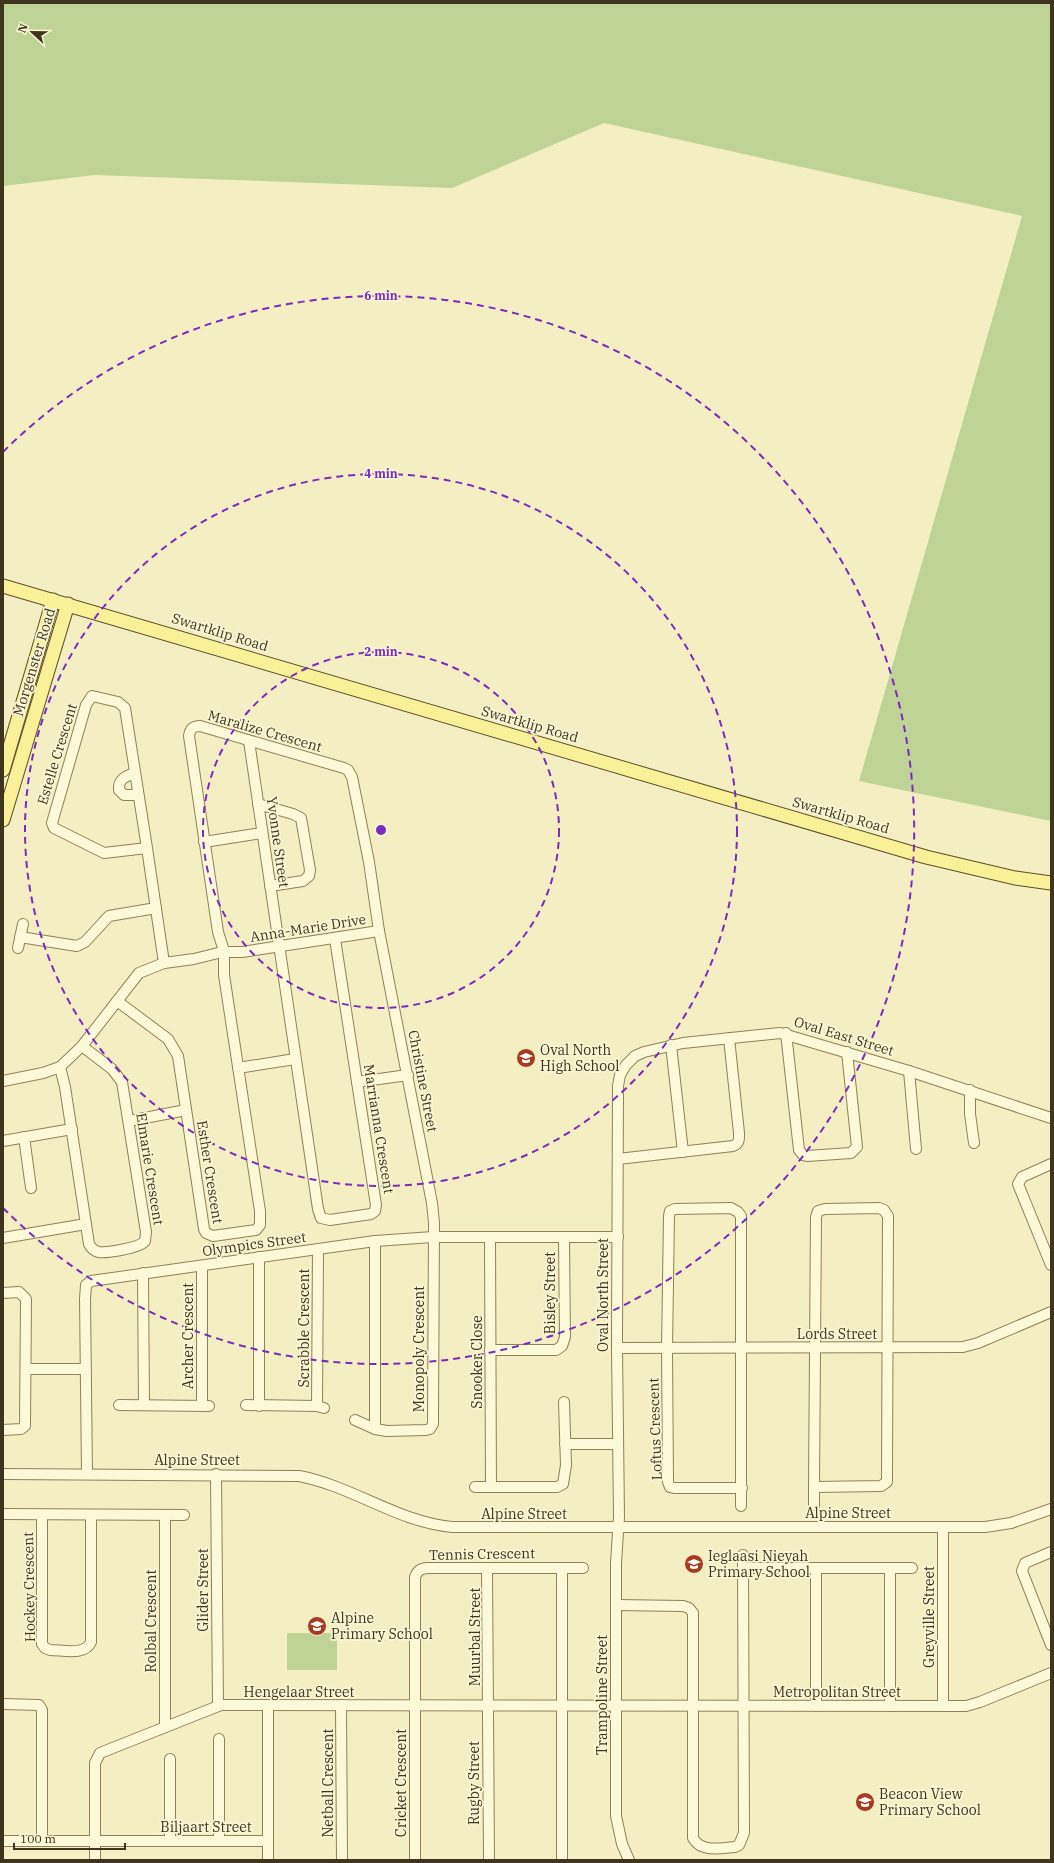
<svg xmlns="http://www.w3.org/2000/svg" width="1054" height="1863" viewBox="0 0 1054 1863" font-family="'IBM Plex Serif',serif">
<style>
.green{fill:#bfd396}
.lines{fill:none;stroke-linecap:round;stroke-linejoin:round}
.minor-casing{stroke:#908157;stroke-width:12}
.major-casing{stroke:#5e4d2c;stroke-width:15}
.minor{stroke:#fcf9d8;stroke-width:10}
.major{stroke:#faf098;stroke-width:13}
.ring{fill:none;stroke:#7b2cbf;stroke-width:2;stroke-dasharray:7 5}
.labels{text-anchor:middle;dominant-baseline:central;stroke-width:3.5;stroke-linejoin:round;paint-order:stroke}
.street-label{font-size:14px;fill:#3f341d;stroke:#f9f6d4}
.poi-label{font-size:14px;fill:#3f341d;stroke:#f9f6d4;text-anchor:start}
.centre{fill:#7b2cbf;stroke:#f9f6d4;stroke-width:2}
.ring-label{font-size:12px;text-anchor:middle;font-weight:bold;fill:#7b2cbf;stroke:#f9f6d4;stroke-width:3.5;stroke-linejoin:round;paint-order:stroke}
</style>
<rect width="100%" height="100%" fill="#f3efc3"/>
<g class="green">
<polygon points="3,3 1051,3 1051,821 859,781 1022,216 604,123 452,188 95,175 3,186"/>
<rect x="287" y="1633" width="50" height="37"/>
</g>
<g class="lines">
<defs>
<g id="minor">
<polyline points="249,741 318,1209 321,1218 330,1220 371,1214 375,1211 376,1205 335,939"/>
<path d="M135,773C126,776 118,779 119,790L124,795H138"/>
<polyline points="258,804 293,814 301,818 310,870 309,876 303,881 270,886"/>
<polyline points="204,842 262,833"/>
<polyline points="147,848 125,708 118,702 92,696 86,705 52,823 54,828 104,853 147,848 164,963"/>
<polyline points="20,937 77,946 85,942 109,916 156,908"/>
<polyline points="18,948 23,924"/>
<path d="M224,951L218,932L189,736C190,729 193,726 200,726L344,768L348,770L352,777L369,862L379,931L432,1203L434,1223L433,1424L430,1429L426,1430L387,1431L375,1429L355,1420"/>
<polyline points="224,952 242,952 379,931"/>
<polyline points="117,1001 168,1039 178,1056 204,1229 206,1233 213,1236 256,1230 260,1225 260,1211 224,975 224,958"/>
<polyline points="786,1033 799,1150 803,1155 807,1156 851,1153 857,1147 847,1052"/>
<polyline points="671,1045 683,1152"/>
<path d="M60,1067L65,1087L89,1244C91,1248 94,1251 99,1252C107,1253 140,1248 145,1241L146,1232L122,1082L112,1069L82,1046"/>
<polyline points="238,1068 295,1059"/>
<polyline points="909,1071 916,1149"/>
<polyline points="3,1081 43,1073 60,1067 82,1046 139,973 164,963 194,959 218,953"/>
<polyline points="357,1082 408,1075"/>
<polyline points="970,1090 970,1114 974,1143"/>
<polyline points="129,1121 186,1110"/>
<polyline points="24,1137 31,1188"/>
<polyline points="3,1141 72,1129"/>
<path d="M618,1159L733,1146C740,1143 739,1139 739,1133L729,1038"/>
<polyline points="1051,1164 1022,1177 1018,1184 1051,1265"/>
<polyline points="490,1237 491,1487"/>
<polyline points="3,1238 86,1224"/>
<polyline points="143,1273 144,1405"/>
<polyline points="3,1293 19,1292 26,1299 25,1426 21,1429 3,1430"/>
<polyline points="617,1348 963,1347 978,1343 1051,1312"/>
<polyline points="490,1350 556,1350 562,1346 565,1337 564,1238"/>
<polyline points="26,1369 85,1369"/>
<polyline points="119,1405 209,1406"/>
<polyline points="202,1405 202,1266"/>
<polyline points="246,1405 317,1406 324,1408"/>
<polyline points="259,1406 259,1257"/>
<polyline points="317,1406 318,1250"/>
<polyline points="375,1429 375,1241"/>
<polyline points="565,1444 618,1444"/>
<path d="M3,1474L299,1476C352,1486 398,1522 452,1527H985L1011,1523L1051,1509"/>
<polyline points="87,1474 85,1299 86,1285 91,1281 375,1241 433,1237 618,1237"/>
<polyline points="216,1474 218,1706"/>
<polyline points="475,1487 557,1487 563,1484 566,1465 564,1402"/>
<polyline points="814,1487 881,1486 887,1482 888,1216 884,1210 879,1208 825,1209 818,1211 816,1217 814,1487 814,1505"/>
<polyline points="741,1506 741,1216 738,1212 731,1208 675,1209 670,1211 669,1216 667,1348 668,1482 670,1487 674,1488 742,1488"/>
<polyline points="3,1514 184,1515"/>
<path d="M42,1515V1644L45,1648L50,1650C63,1650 85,1656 91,1642V1515"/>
<polyline points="165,1515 165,1727"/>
<polyline points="943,1527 943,1706"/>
<polyline points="1051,1552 1025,1563 1022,1571 1051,1645"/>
<polyline points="487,1568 489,1860"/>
<polyline points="743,1568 912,1568"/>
<polyline points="816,1568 816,1706"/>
<polyline points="890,1568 890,1706"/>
<path d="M617,1605L683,1606L689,1608L693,1613V1838C701,1853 721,1848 735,1847L739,1845L744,1833L743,1555"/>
<polyline points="3,1704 39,1705 42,1710 42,1841"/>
<polyline points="341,1705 342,1860"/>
<polyline points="268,1706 268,1860"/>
<polyline points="219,1739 219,1841"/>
<polyline points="170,1759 170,1841"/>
<polyline points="3,1841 268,1841"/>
<polyline points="95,1860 95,1763 100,1753 221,1705 966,1706 980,1702 1051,1673"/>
<path d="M415,1860V1577C418,1570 420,1569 427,1568H583"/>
<polyline points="562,1860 562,1568"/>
<polyline points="629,1860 622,1844 616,1816 616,1563 619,1517 617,1348 618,1086 620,1075 626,1065 635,1056 644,1052 683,1043 780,1033 909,1071 1051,1118"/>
</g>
<g id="major">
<polyline points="3,586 926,857 1015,878 1051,883"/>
<polyline points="3,770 53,600"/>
<polyline points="3,820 68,604"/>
</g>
</defs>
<use href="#minor" class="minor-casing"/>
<use href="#major" class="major-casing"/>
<use href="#minor" class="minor"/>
<use href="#major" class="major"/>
</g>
<g class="ring">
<circle cx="381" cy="830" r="178"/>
<circle cx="381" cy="830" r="356"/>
<path d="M3 452A534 534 0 1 1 3 1208"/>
</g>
<defs>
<symbol id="school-disc" viewBox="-11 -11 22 22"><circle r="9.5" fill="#a73b20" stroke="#f9f6d4"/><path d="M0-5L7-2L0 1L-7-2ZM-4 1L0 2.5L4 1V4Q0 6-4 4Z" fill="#fff"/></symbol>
</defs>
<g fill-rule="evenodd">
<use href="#school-disc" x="515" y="1047" width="22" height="22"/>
<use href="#school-disc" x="683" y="1553" width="22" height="22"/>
<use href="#school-disc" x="306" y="1615" width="22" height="22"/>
<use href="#school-disc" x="854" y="1791" width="22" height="22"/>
</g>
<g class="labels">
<g class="street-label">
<text transform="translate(220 632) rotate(17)">Swartklip Road</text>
<text transform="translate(34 662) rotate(-73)">Morgenster Road</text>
<text transform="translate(530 724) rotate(16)">Swartklip Road</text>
<text transform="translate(265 731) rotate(16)">Maralize Crescent</text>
<text transform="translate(57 754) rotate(-73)">Estelle Crescent</text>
<text transform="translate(841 815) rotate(16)">Swartklip Road</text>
<text transform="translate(278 842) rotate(82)">Yvonne Street</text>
<text transform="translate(308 928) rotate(-9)">Anna-Marie Drive</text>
<text transform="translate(844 1036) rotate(17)">Oval East Street</text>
<text transform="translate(423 1081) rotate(79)">Christine Street</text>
<text transform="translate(379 1129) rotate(81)">Marrianna Crescent</text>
<text transform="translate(150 1169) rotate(81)">Elmarie Crescent</text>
<text transform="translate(210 1172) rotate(81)">Esther Crescent</text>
<text transform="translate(254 1244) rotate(-8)">Olympics Street</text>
<text transform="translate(550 1293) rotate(-90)">Bisley Street</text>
<text transform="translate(603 1295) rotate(-90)">Oval North Street</text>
<text transform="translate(304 1328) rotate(-90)">Scrabble Crescent</text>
<text x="837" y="1334">Lords Street</text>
<text transform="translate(188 1336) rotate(-90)">Archer Crescent</text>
<text transform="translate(419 1349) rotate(-90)">Monopoly Crescent</text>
<text transform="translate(477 1362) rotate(-90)">Snooker Close</text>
<text transform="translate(655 1429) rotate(-92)">Loftus Crescent</text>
<text x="197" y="1460">Alpine Street</text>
<text x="848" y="1513">Alpine Street</text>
<text x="524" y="1514">Alpine Street</text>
<text transform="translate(482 1554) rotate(-1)">Tennis Crescent</text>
<text transform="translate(29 1587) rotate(-91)">Hockey Crescent</text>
<text transform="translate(203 1590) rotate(-90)">Glider Street</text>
<text transform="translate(929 1617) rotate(-90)">Greyville Street</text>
<text transform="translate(151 1621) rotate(-90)">Rolbal Crescent</text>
<text transform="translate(475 1637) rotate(-90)">Muurbal Street</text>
<text x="299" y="1692">Hengelaar Street</text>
<text x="837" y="1692">Metropolitan Street</text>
<text transform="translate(602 1695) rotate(-90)">Trampoline Street</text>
<text transform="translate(328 1783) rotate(-90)">Netball Crescent</text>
<text transform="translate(401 1783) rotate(-90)">Cricket Crescent</text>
<text transform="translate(474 1783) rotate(-90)">Rugby Street</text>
<text x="206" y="1827">Biljaart Street</text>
</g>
<g class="poi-label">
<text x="540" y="1050">Oval North<tspan x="540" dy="16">High School</tspan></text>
<text x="708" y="1556">Ieglaasi Nieyah<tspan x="708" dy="16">Primary School</tspan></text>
<text x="331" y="1618">Alpine<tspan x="331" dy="16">Primary School</tspan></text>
<text x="879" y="1794">Beacon View<tspan x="879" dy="16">Primary School</tspan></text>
</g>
</g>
<circle cx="381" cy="830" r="6" class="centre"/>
<g class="ring-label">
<text x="381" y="300">6 min</text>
<text x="381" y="478">4 min</text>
<text x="381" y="656">2 min</text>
</g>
<rect width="1054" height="1863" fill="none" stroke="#3f341d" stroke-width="8"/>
<g transform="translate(32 32) rotate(292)" stroke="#f9f6d4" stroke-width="3" paint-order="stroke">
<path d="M0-3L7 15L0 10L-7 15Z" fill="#3f341d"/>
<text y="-6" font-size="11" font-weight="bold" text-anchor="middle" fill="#3f341d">N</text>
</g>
<path d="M14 1843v6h111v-6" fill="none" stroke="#3f341d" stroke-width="2"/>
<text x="20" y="1843" font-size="12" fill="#3f341d" stroke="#f9f6d4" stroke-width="3" paint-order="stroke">100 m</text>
</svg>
